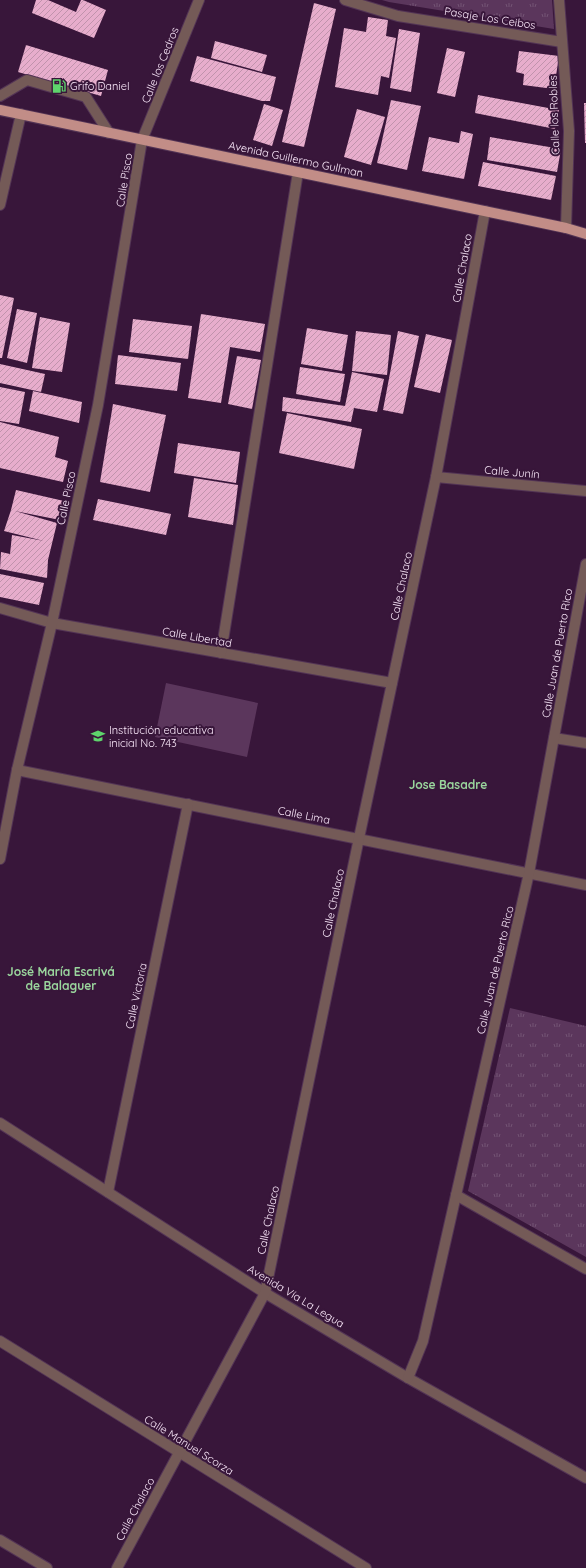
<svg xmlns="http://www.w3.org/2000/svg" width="586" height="1568" viewBox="0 0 586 1568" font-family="Quicksand,sans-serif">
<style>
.grass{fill:#5b365c}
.park{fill:url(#park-tufts)}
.building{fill:url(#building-hatch)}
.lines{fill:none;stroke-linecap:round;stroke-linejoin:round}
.lane-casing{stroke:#533455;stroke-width:12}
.street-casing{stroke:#533455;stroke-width:12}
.primary-casing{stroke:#533455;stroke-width:12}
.lane{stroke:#745a57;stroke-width:10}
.street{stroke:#745a57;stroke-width:10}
.primary{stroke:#c28d87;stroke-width:10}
.labels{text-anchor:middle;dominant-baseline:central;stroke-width:4;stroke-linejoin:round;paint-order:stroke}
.street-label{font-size:11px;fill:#fceafc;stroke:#38163a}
.poi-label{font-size:11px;fill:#fceafc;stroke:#38163a;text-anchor:start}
.neighbourhood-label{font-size:12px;font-weight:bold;fill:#9ad69d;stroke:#38163a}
</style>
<defs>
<pattern id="park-tufts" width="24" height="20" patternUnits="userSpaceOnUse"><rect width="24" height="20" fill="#5b365c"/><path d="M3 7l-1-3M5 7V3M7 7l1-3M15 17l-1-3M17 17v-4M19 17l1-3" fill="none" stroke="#735374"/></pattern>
<pattern id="building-hatch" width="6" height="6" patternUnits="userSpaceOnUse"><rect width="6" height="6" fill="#e7adcc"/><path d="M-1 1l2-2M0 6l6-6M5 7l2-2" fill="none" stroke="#c093ac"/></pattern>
</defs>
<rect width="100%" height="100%" fill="#38163a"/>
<polygon class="grass" points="166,683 258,703 247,757 155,737"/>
<g class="park">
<polygon points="382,0 552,0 554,29 389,2"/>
<polygon points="510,1008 586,1026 586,1257 468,1191"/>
</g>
<g class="building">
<polygon points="36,0 48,0 76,12 81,0 83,0 106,10 94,38 32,13"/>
<polygon points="314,3 336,9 304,147 282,142"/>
<polygon points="368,17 388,20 386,36 396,38 389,78 381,76 378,95 335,87 344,28 366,32"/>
<polygon points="399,29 420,33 411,92 390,88"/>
<polygon points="215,41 267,55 262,72 211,58"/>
<polygon points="26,45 108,70 101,96 18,72"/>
<polygon points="447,48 465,52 455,97 437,93"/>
<polygon points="519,51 559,56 554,89 523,85 524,74 516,72"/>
<polygon points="197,56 276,77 270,101 262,101 190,81"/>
<polygon points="478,95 559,110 555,129 475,113"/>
<polygon points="391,100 421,106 407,170 377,163"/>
<polygon points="584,103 586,103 586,143 585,143"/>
<polygon points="264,104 283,110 272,146 253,140"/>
<polygon points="357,109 385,117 371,165 344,157"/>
<polygon points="461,131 473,134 464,179 422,171 429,137 459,143"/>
<polygon points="490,137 561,149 557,172 487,160"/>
<polygon points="483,162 556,176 551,200 478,186"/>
<polygon points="0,295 14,298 2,358 0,358"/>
<polygon points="17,309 37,313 27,363 7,358"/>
<polygon points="201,314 265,324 260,352 230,347 221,403 188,398"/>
<polygon points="40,317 70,323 62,372 32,368"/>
<polygon points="133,319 192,326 188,359 129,352"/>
<polygon points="307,328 348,335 342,371 301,364"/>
<polygon points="356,331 391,335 387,375 352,371"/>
<polygon points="398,331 419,336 403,414 383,410"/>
<polygon points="426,334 452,340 440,393 414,387"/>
<polygon points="118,355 181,363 177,391 115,384"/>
<polygon points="237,356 261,360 252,409 228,404"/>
<polygon points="0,364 45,374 41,392 0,383"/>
<polygon points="300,367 345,374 340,402 296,394"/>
<polygon points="352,372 384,379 377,412 354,408 351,422 282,411 283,397 352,407 345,406"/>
<polygon points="0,387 25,392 19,424 0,421"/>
<polygon points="33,391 82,402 79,423 29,411"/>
<polygon points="113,404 166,415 150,492 100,482"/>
<polygon points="287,413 362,429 354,469 279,453"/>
<polygon points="0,422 59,437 55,457 68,461 63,482 0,468"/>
<polygon points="178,443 240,452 236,483 174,473"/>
<polygon points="194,478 238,485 233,525 188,517"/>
<polygon points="16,490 64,501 60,520 15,511 57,523 48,560 47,578 0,569 1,552 10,554 12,535 44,541 4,531 11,510"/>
<polygon points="98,499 171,514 166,535 93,520"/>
<polygon points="0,574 44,583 39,605 0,597"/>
</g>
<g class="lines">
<defs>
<polyline id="lane" points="0,96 27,80 86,97 109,133"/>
<g id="street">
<polyline points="345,0 398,16 562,42"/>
<polyline points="559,0 569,131 566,228"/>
<polyline points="0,205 21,114"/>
<polyline points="436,477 586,491"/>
<polyline points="0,608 52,623 392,683"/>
<polyline points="221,653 298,172"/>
<polyline points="554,738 586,743"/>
<polyline points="17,770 586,885"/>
<polyline points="0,859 17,770 52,623 98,405 142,140 199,0"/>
<polyline points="0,1123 265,1293 408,1378 586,1478"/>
<polyline points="108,1192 188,804"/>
<polyline points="456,1195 586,1269"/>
<polyline points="0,1341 366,1568"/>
<polyline points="408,1378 423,1341 529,873 586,564"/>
<polyline points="0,1540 47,1568"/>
<polyline points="117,1568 265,1293 359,838 436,477 485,211"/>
</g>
<polyline id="primary" points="0,110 566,228 586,234"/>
</defs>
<use href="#lane" class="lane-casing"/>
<use href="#street" class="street-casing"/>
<use href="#primary" class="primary-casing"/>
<use href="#lane" class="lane"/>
<use href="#street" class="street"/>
<use href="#primary" class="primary"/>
</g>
<defs>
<symbol id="fuel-bare" viewBox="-9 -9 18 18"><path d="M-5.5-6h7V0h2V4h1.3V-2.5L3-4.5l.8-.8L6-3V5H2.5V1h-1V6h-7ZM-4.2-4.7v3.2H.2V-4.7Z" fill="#5ed56c" stroke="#38163a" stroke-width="2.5" paint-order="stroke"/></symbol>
<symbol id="school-bare" viewBox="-9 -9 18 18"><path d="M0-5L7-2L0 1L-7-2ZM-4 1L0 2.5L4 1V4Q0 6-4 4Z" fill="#5ed56c" stroke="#38163a" stroke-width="2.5" paint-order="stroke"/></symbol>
</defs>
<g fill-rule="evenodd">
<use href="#fuel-bare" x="49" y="76" width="20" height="20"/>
<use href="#school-bare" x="88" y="726" width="20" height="20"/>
</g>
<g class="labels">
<g class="street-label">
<text transform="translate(490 18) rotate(9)">Pasaje Los Ceibos</text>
<text transform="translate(160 65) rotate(-68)">Calle los Cedros</text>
<text transform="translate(554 115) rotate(-92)">Calle los Robles</text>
<text transform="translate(296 159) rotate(12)">Avenida Guillermo Gullman</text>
<text transform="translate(124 180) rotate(-81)">Calle Pisco</text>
<text transform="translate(462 268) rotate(-80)">Calle Chalaco</text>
<text transform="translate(512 472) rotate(5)">Calle Junín</text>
<text transform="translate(66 498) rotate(-78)">Calle Pisco</text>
<text transform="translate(401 586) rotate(-78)">Calle Chalaco</text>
<text transform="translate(197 637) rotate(10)">Calle Libertad</text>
<text transform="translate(557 653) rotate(-80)">Calle Juan de Puerto Rico</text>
<text transform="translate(304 815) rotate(11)">Calle Lima</text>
<text transform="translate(333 903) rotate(-78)">Calle Chalaco</text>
<text transform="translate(495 970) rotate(-77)">Calle Juan de Puerto Rico</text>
<text transform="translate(136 996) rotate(-78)">Calle Victoria</text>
<text transform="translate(268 1220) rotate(-78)">Calle Chalaco</text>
<text transform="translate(296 1296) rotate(31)">Avenida Vía La Legua</text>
<text transform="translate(189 1445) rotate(32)">Calle Manuel Scorza</text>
<text transform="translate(135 1509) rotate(-62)">Calle Chalaco</text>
</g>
<g class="poi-label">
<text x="70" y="86">Grifo Daniel</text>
<text x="109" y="730">Institución educativa<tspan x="109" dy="13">inicial No. 743</tspan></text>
</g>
<g class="neighbourhood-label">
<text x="448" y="784">Jose Basadre</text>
<text x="61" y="971">José María Escrivá<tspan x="61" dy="14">de Balaguer</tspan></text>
</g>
</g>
</svg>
